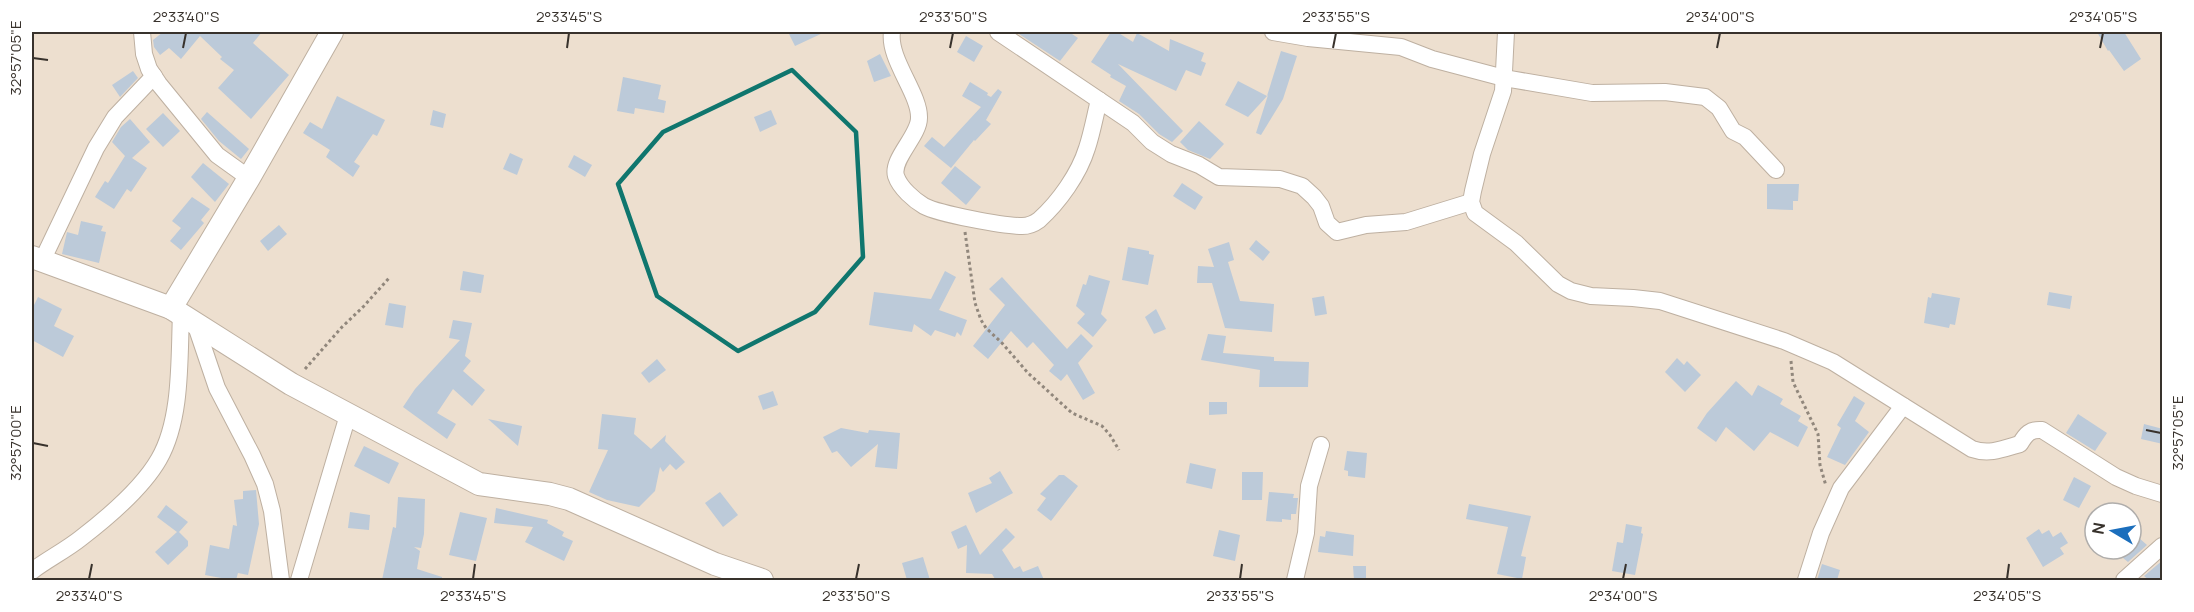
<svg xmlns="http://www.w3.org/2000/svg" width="2194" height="612" viewBox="0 0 2194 612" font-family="Manrope,sans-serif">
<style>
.building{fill:#bccad9}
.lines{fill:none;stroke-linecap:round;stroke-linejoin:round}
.street-casing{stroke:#beb0a1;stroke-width:18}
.secondary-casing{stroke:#beb0a1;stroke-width:24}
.path{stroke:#91877c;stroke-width:3;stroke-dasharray:3 3;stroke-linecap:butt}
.street{stroke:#fff;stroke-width:16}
.secondary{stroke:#fff;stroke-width:22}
.marked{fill:none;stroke:#0f766e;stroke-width:4.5;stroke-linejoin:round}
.ticks{fill:none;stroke:#38322c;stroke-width:2}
.neatline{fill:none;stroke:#38322c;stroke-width:2}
.ticks-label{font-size:15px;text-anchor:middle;fill:#38322c}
</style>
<rect width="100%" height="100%" fill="#eddfcf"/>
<g class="building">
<polygon points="163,32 262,32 253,43 289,75 251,119 218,88 234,70 220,59 222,57 200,36 181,59 169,48 160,55 154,47 153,40"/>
<polygon points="788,32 825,32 795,46"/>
<polygon points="1016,32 1069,32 1078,38 1060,61"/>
<polygon points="1111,32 1117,32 1133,42 1137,33 1169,51 1170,39 1204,53 1201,61 1206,63 1201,76 1186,70 1176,91 1118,64 1183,131 1172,142 1159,134 1139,114 1119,101 1126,86 1110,77 1111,75 1091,62"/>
<polygon points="2097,32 2124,32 2141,59 2124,71 2109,50 2108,51"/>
<polygon points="966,36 983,46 974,62 957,52"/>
<polygon points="1281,51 1297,56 1283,99 1261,135 1256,133 1268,95 1248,117 1225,105 1238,81 1267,96"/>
<polygon points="880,54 891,76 874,82 867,61"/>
<polygon points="133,71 138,78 120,97 112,85"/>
<polygon points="623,77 661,85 658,99 666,101 664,113 635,108 634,114 617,111"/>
<polygon points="970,82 988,93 987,95 991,97 998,89 1002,92 986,120 991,124 975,141 974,140 951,168 924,146 932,137 944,147 981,107 962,96"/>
<polygon points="337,96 385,120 377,136 373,134 354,162 360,166 353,177 326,157 330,150 303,133 310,122 322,129"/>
<polygon points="433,110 446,114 443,128 430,125"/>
<polygon points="771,110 777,124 760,132 754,117"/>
<polygon points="207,112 249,149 241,159 219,141 201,119"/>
<polygon points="163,113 180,131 163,147 146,129"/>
<polygon points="130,119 150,142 132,158 147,168 131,192 127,189 114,209 95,197 105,181 108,183 125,156 112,142 121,127"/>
<polygon points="1199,121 1224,144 1210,159 1188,150 1180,142"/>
<polygon points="510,153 523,159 517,175 503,169"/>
<polygon points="574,155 592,165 585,177 568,167"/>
<polygon points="203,163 229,184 215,202 191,177"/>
<polygon points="955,166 981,187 966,205 941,183"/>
<polygon points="1182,183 1203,197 1195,210 1173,196"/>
<polygon points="1767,184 1799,184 1798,201 1793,201 1793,210 1767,209"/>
<polygon points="192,197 210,209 201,220 204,223 181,250 170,241 181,228 172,221"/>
<polygon points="81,221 103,226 101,231 106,232 99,263 62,254 67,232 78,235"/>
<polygon points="279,225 287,234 268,251 260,241"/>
<polygon points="1256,240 1270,252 1263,261 1249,249"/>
<polygon points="1229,242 1234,260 1228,262 1240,301 1274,304 1272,332 1225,328 1212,283 1197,283 1198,266 1214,267 1208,249"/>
<polygon points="1128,247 1149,251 1149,254 1154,255 1148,285 1122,280"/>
<polygon points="463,271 484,275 481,293 460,290"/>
<polygon points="945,271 956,277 939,310 967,320 961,336 957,332 955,337 935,330 931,336 914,324 912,332 869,325 874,292 931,299"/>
<polygon points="1089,275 1110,281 1101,314 1107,320 1093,337 1077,323 1085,314 1076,306 1083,284 1086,285"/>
<polygon points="1002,277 1067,349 1081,334 1093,346 1078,363 1095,393 1083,400 1067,374 1061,381 1049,371 1054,365 1033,342 1027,348 1011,331 988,359 973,346 1005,305 989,289"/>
<polygon points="2049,292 2072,296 2070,309 2047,305"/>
<polygon points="1932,293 1960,298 1955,325 1950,324 1949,328 1924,323 1928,297 1931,298"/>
<polygon points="1324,296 1327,314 1315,316 1312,298"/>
<polygon points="38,297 62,309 54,326 74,336 63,357 32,340 32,309"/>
<polygon points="389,303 406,306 403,328 385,325"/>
<polygon points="1156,309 1166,329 1154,334 1145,317"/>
<polygon points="453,320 472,323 465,356 471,361 463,371 485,390 472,406 453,389 437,413 456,424 447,439 403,407 415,389 460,340 449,338"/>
<polygon points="1208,334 1226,336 1223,353 1274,357 1274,361 1309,362 1308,387 1259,387 1260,370 1201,360"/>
<polygon points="1677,358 1684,365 1687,361 1701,375 1685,392 1665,372"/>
<polygon points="657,359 666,370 649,383 641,373"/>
<polygon points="1736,381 1752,396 1758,385 1783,399 1780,404 1801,416 1798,421 1808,427 1798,447 1770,432 1754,451 1726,427 1716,442 1697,428 1707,413"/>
<polygon points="773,391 778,405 763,410 758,396"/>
<polygon points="1854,396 1865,403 1855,421 1869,432 1845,465 1827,457 1841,428 1837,425"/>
<polygon points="1209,402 1227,402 1227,414 1209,415"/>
<polygon points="602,414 636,418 634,434 651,449 666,435 665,441 685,462 676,470 670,464 663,472 660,467 655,491 639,507 607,500 589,492 608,450 598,449"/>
<polygon points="2078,414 2107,433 2095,451 2066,433"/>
<polygon points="488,419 522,426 518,446"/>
<polygon points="2144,424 2163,429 2163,444 2141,439"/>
<polygon points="841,428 868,433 869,430 900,433 897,469 875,467 878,444 851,467 837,451 832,453 823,437"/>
<polygon points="364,446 399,463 389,484 354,466"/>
<polygon points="1347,451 1367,453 1365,478 1348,476 1348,471 1344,470"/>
<polygon points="1190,463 1216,469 1212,489 1186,483"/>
<polygon points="1000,471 1013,493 976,513 968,493 992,483 989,478"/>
<polygon points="1242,472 1263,472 1262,500 1242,500"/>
<polygon points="1059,475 1064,475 1078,486 1051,521 1037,510 1046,498 1040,494"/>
<polygon points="2074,477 2091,486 2079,508 2063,500"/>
<polygon points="256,490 259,524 248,575 238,573 236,580 232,580 205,575 210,545 229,549 233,525 237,526 234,500 243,499 243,491"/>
<polygon points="720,492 738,515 723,527 705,503"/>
<polygon points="1269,492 1294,494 1293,498 1298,498 1296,514 1291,514 1291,520 1282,519 1282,522 1266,521"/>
<polygon points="398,497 425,499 424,534 421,548 414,547 420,551 417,569 442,577 442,580 382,580 393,527 396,528"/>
<polygon points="1469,504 1531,516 1521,556 1526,557 1522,579 1497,574 1508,527 1466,519"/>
<polygon points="166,505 188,522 179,532 188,541 188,546 168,565 155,552 177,532 157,517"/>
<polygon points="496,508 548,520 547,523 564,532 562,536 573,541 564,561 525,542 533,527 494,523"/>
<polygon points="350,512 370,515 369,530 348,528"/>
<polygon points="460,512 487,518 476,561 449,555"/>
<polygon points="1626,524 1642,527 1641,533 1643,534 1635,575 1612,571 1617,542 1623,543"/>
<polygon points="966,525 980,555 1006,528 1015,537 1002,550 1014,569 1020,566 1023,572 1038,566 1044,580 991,580 995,579 992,574 966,573 967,545 958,549 951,532"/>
<polygon points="2039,529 2042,534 2049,530 2053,537 2061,532 2068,543 2060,548 2064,554 2043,567 2026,538"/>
<polygon points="1219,530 1240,535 1235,561 1213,556"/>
<polygon points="1326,531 1354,535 1353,556 1318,552 1320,536 1325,537"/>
<polygon points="2131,531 2147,545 2128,562 2112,549 2131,549"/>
<polygon points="923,557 930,580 907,580 902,563"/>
<polygon points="2163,560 2163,580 2149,580 2144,576"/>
<polygon points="1822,564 1840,570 1837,580 1817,580"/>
<polygon points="1353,566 1366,566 1366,580 1354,580"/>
</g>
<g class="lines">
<defs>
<g id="street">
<polyline points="142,32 144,54 149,69 159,84 217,155 249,178"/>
<path d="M892,32C888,59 920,94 919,118C919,136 891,159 896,176C900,188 914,200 924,206C939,214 1004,226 1022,226C1028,226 1035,223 1039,220C1059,202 1079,174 1087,148C1092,133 1095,116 1099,100"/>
<polyline points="998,32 1133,123 1152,142 1171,154 1199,165 1219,177 1280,179 1302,186 1314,197 1321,206 1327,223 1337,232 1366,225 1406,222 1471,202"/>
<polyline points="1273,32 1308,38 1401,47 1432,59 1504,78 1592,93 1665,92 1705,97 1719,108 1733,131 1745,137 1776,170"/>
<path d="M1506,32L1503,91L1482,154L1473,191L1471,202L1475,213L1516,243L1558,284L1571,291L1591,296L1633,298L1660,301L1784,341L1833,362L1972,449C1989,455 2003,449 2020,444C2026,434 2030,429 2042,430L2116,477L2136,486L2162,494"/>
<polyline points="42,261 96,148 115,117 154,76"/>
<polyline points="195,323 217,388 252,455 265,484 272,511 281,580"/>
<path d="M32,571C48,559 66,550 81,538C107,518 143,487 159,459C182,419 179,359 181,314"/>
<polyline points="299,580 348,415"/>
<polyline points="1295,580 1306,533 1309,486 1321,445"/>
<polyline points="1806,580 1821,533 1841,488 1903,406"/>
<polyline points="2124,580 2162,546"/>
</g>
<g id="secondary">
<polyline points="32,257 171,308 291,384 479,484 550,494 569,499 715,564 762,580"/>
<polyline points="171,308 249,178 332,32"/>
</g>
</defs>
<use href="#street" class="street-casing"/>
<use href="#secondary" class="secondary-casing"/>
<g class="path">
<polyline points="965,232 975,303 981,320 986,328 1002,343 1028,373 1072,413 1102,426 1110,435 1119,450"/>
<polyline points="1791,361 1793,382 1818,434 1820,465 1826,486"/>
<polyline points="305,369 342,327 364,306 389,278"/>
</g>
<use href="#street" class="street"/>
<use href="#secondary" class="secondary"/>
</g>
<path class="marked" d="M792,70L856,132L863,257L815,312L738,351L657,296L618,184L663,132Z"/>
<path class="ticks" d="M183,48L186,33M567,48L569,33M950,48L953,33M1333,48L1336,33M1717,48L1720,33M2100,48L2103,33M33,58L48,60M2146,430L2161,433M33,443L48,446M89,579L92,564M473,579L475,564M856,579L859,564M1240,579L1242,564M1623,579L1626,564M2007,579L2009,564"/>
<rect width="2194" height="612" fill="none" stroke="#ffffff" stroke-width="66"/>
<g transform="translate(2113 531) rotate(280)"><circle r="28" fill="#ffffff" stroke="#afadab" stroke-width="1.5"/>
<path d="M0-4.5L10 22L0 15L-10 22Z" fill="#1b6ebc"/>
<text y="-9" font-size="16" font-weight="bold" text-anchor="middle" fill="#38322c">N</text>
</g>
<rect x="33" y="33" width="2128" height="546" class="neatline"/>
<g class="ticks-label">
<text x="186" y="22">2°33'40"S</text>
<text x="569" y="22">2°33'45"S</text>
<text x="953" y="22">2°33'50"S</text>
<text x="1336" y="22">2°33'55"S</text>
<text x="1720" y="22">2°34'00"S</text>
<text x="2103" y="22">2°34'05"S</text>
<text transform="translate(16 58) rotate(-90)" y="5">32°57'05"E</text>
<text transform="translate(2178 433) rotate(-90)" y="5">32°57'05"E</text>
<text transform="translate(16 443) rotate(-90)" y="5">32°57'00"E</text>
<text x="89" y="601">2°33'40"S</text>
<text x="473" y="601">2°33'45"S</text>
<text x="856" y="601">2°33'50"S</text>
<text x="1240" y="601">2°33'55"S</text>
<text x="1623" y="601">2°34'00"S</text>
<text x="2007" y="601">2°34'05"S</text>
</g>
</svg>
